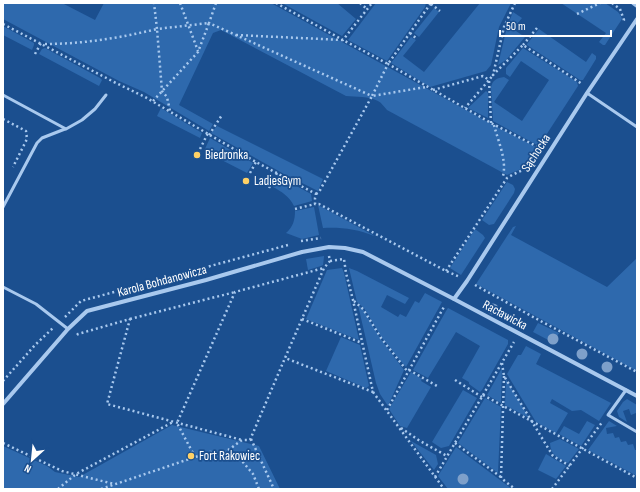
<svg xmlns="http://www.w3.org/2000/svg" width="640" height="492" viewBox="0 0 640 492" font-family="'Sofia Sans Condensed',sans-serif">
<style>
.green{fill:#2e69ad}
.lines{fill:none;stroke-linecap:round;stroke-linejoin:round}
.path{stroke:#a9c9ee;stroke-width:2.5;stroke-dasharray:2 3;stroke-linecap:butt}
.lane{stroke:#a9c9ee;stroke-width:3}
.street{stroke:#a9c9ee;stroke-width:4}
.tree{fill:#7ea0ca}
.poi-dot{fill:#ffd166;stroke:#1b4f8f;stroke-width:1.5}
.labels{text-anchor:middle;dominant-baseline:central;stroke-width:3.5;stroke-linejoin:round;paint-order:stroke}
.street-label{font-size:13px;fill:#fff;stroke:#1b4f8f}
.poi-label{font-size:13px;fill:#fff;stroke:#1b4f8f;text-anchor:start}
</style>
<rect width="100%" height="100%" fill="#1b4f8f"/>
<g class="green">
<path d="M3,3H62L95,20L104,3H271L495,126L538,148L526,167L507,175L387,110C384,107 382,103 378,101C369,96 356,97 346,96L221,30L213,33L179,105L213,124L209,131L144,92L119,81L3,19Z"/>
<polygon points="282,3 337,3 356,19 342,36"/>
<polygon points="376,3 426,3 425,7 387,61 348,40"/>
<polygon points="480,3 511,3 499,27 491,65 486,71 430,87 391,63 411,37 416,40 403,56 424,72"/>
<polygon points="561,3 605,3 618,12 621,16 622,19 605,45 603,45 599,42 606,33"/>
<polygon points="434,8 439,12 419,37 414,33"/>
<polygon points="513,12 522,18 513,29 525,37 506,60 498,65 507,27"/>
<polygon points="3,26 34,43 34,45 32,50 3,35"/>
<polygon points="539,29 586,62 592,53 596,56 596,59 583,80 580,80 527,45 527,44"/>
<polygon points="45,48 100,78 102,80 99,86 39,54 42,49"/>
<path d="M523,48L577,82L578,86L539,146L493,121L491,88C492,80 497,78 504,77L509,80L494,102L522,121L549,80L521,61L510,77L506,74V68Z"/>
<polygon points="486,91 488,93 488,118 468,108"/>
<polygon points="161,108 202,133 200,138 157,116"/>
<polygon points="217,126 323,179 318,191 284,174 211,133"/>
<polygon points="210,138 253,163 247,173 204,151"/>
<path d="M278,176L311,194L312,201L294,206C289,196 282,192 273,187Z"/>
<polygon points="507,182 513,185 515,189 514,193 494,224 489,225 482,220"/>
<path d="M318,205L373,235L374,236C358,229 340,227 323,228Z"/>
<path d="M314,207L319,235L302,239L286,233C293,227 295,220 295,211Z"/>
<polygon points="516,226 511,235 607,287 637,258 637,371 476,284 513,227"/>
<polygon points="475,229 483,235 485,238 461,275 450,268"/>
<polygon points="324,256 324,257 323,265 321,266 308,270 306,259"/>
<polygon points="342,268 344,273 359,340 306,319 327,270"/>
<polygon points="349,268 357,271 409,298 405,304 387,295 381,307 398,317 400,314 406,317 415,301 419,303 425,293 442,302 406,367 399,359 382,338 364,308 357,302"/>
<polygon points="358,305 363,309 380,338 404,370 388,406 380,394 376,383"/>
<polygon points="448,308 508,340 508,344 482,390 480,392 469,384 469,382 462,378 480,346 456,332 428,378 413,370 446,311"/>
<polygon points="538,323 559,333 554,342 552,342 533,332"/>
<polygon points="341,337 360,345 369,386 366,388 326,371"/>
<polygon points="526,346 541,354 536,364 611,403 599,421 581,410 572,411 552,399 550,403 568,413 556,433 536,422 507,374 518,355 521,355"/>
<polygon points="502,368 501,403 487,395"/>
<polygon points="411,372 422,379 421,381 431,387 407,428 400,426 389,409"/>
<polygon points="506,379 529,418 505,405"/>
<polygon points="463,390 477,398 449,446 441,448 432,442"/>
<polygon points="485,398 501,407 498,473 458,443"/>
<polygon points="627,399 637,405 637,418 636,413 631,415 629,409 623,411 627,422 619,417 617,411 623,402"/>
<polygon points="587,421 595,425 581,446 559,434 564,426 579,434"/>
<polygon points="609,421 617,426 606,428 607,434 613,433 615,438 619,437 621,442 626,441 628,445 633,444 635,450 637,450 637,476 588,450"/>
<polygon points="172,425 259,446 280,489 3,489 3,446 47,466 55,472 79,477"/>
<path d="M560,439L579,449L568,463C558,458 551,456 550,443Z"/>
<polygon points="411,441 436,455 438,464 434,470"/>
<polygon points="456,447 512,489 448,489 438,476"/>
<polygon points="546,454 566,466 556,479 538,470"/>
</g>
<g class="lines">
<g class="path">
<polyline points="180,3 198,51"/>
<polyline points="216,3 209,23 372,96 388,64 491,123 540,148 541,146"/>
<polyline points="276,3 343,40 372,3"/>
<polyline points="360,3 367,9"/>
<polyline points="515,3 504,27 493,75 523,45 582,84"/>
<polyline points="612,3 620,9 624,20 623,21"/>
<polyline points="431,4 440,11"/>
<polyline points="577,14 600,3"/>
<polyline points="3,24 114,82 145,97 256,162 316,194 315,198 315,204 319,204 446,271 460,277"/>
<polyline points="410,33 417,39"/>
<polyline points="236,35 343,40 388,64 431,3"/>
<path d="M45,44C82,44 120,38 157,29L162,91L167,97L170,111"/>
<polyline points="523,45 537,28"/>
<polyline points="35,54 41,43"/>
<polyline points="433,90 483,76 489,80 465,108"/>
<polyline points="153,101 198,52 209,23 157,29 154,3"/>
<polyline points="3,119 26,131 27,139 13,167"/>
<polyline points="491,123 489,80 493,75"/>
<path d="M494,125C498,141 507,160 503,176"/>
<polyline points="209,135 222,115"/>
<polyline points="200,149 208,133"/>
<polyline points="250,173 256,162"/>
<polyline points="269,188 277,173"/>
<polyline points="316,194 319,192 372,96 426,87"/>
<polyline points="295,209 315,204"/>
<polyline points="301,241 321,238"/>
<polyline points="329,256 330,261 324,268 285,358 373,392 353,300 346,273 344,259 330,261"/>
<polyline points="446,271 507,178 512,175 527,168"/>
<polyline points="475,285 535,318 637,372"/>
<polyline points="354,301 363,309 381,338 408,372"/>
<polyline points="65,317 81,301 288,245"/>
<polyline points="130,319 235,292"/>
<polyline points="302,319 362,343"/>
<polyline points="77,335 78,334 130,319 107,404 242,440"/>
<polyline points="502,363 504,376 553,456 570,466"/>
<polyline points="409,370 437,386"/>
<polyline points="504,376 501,478 515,489"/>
<polyline points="455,380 482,397"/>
<polyline points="3,381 35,345 54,327"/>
<polyline points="373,392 444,489"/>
<polyline points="483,395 637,478"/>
<polyline points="387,410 445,305"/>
<polyline points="401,428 420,441 447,456"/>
<polyline points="251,439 274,489"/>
<polyline points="3,443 62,471 114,484"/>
<polyline points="455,443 501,477"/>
<polyline points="224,453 242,440 250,440 285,358"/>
<polyline points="195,457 177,423 235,292 324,268"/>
<polyline points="435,477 514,342"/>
<polyline points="58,489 76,474 173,422"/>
<polyline points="101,489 210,452 233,455 242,461 253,474 259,489"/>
<polyline points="552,489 603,421"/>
</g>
<g class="lane">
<polyline points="587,93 637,127"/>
<polyline points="3,95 66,129 82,120 95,109 106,95"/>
<polyline points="3,207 37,143 42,138 65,129"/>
<polyline points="3,287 36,304 68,329"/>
<polyline points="626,390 608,415 637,432"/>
</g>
<g class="street">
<polyline points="633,3 637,6"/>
<polyline points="454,299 467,281 587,93 637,19"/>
<polyline points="3,404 68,329 87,311 206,280 302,252 329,247 345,248 363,252 454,299 637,396"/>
</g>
</g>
<g class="tree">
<circle cx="493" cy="309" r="5.5"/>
<circle cx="553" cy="339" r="5.5"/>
<circle cx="582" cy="354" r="5.5"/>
<circle cx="607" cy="367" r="5.5"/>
<circle cx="463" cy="479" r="5.5"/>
</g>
<g class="poi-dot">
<circle cx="197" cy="155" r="4"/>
<circle cx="246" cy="181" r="4"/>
<circle cx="191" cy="456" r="4"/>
</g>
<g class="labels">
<g class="street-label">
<text transform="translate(536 153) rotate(-57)">Sąchocka</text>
<text transform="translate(162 281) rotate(-15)">Karola Bohdanowicza</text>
<text transform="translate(505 315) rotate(28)">Racławicka</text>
</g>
<g class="poi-label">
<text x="205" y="155">Biedronka</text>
<text x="254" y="181">LadiesGym</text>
<text x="199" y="456">Fort Rakowiec</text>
</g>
</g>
<rect width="640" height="492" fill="none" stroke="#ffffff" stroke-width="8"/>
<g transform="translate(32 460) rotate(207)" stroke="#1b4f8f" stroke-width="3" paint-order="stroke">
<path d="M0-3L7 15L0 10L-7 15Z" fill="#ffffff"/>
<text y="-6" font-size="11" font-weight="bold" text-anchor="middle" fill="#ffffff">N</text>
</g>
<path d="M500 30v6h111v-6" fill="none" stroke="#ffffff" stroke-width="2"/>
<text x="506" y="30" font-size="12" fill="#ffffff" stroke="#1b4f8f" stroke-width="3" paint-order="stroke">50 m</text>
</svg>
